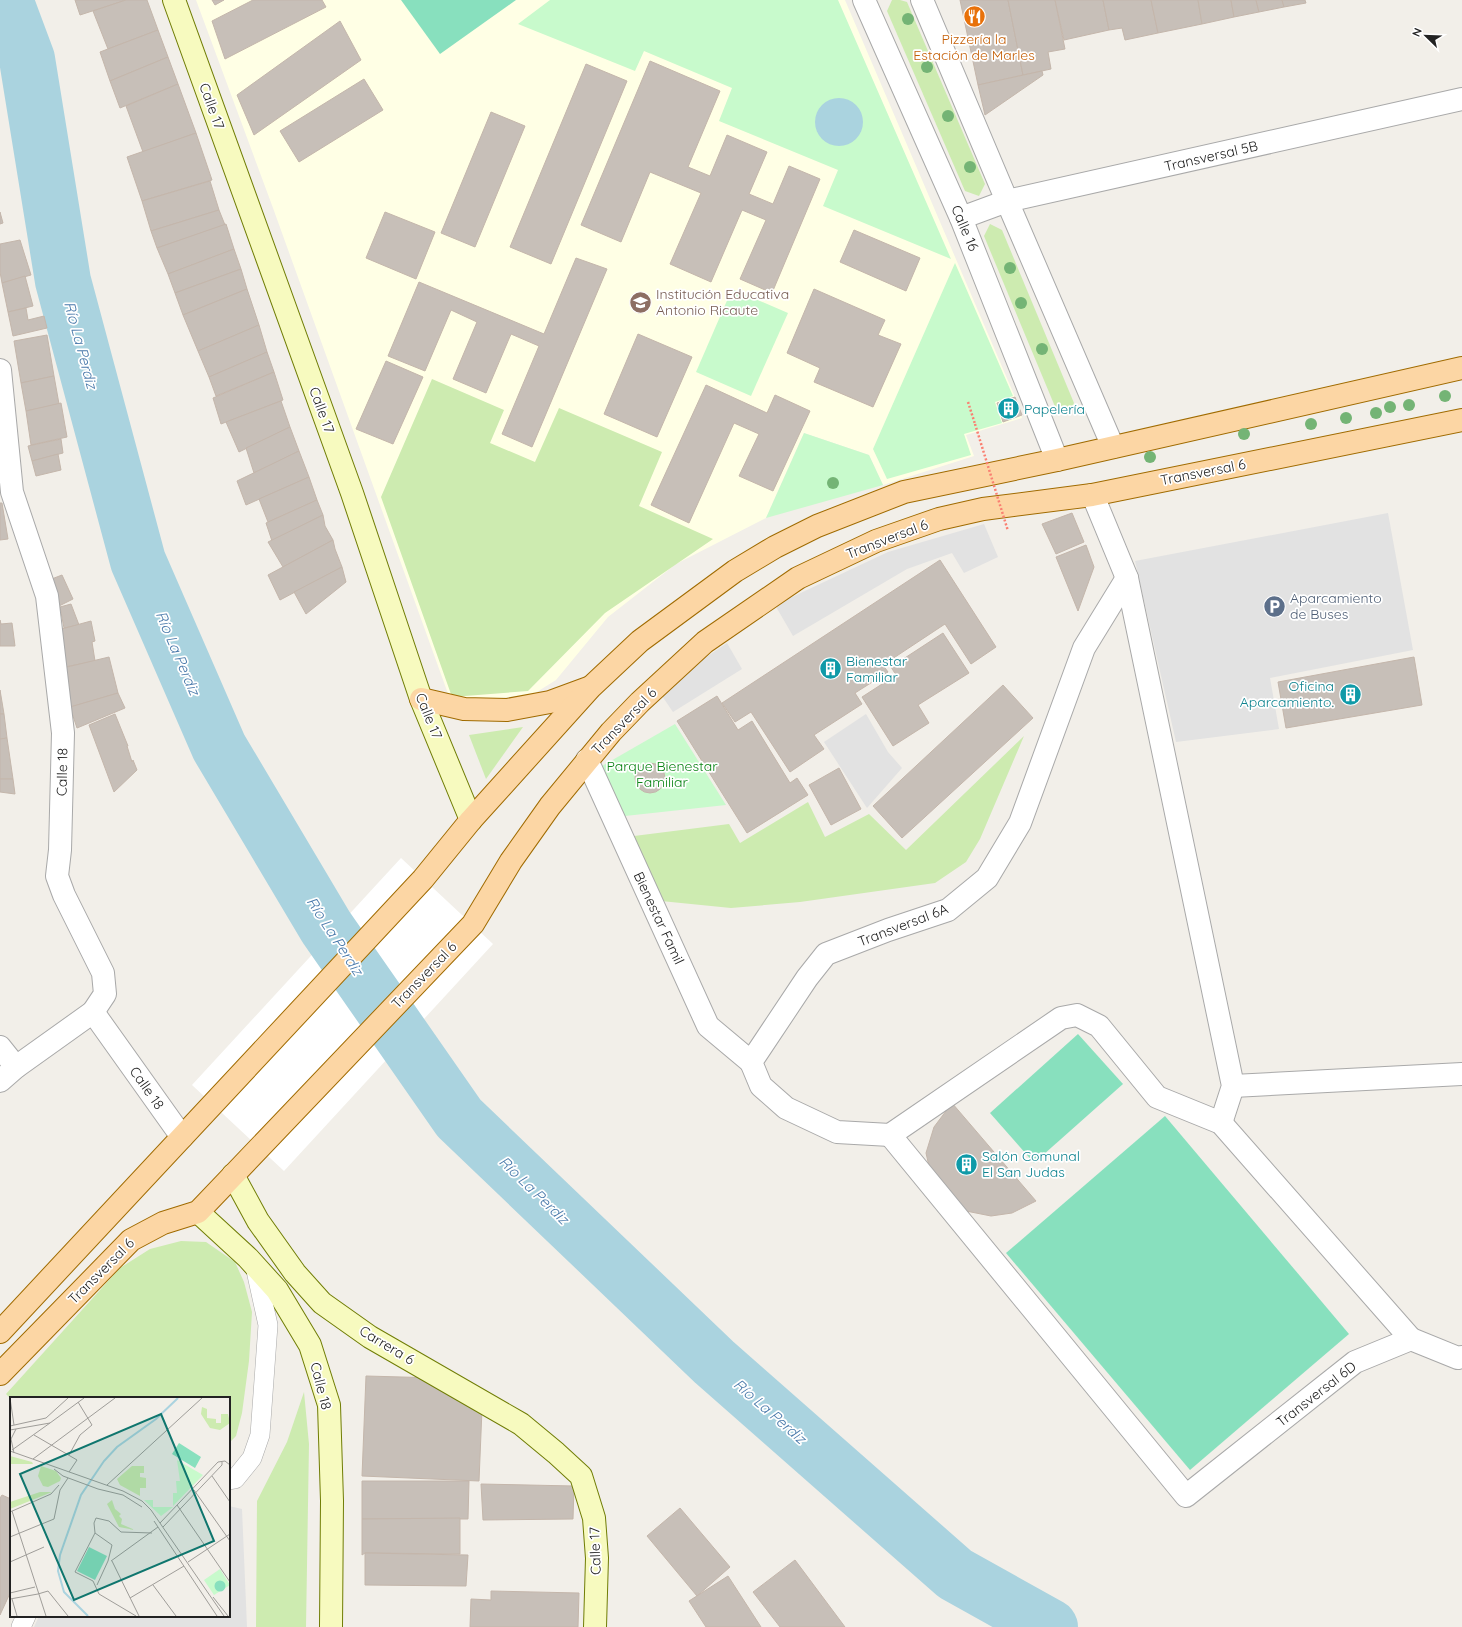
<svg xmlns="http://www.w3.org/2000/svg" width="1462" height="1627" viewBox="0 0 1462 1627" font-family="Quicksand,sans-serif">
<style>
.education{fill:#ffffe5}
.grass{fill:#cdebb0}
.park{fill:#c8facc}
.pitch{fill:#88e0be}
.parking{fill:#e2e2e2}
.water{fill:#aad3df}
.pier{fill:#fff}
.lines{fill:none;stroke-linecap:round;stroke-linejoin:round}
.river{stroke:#aad3df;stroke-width:56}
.building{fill:#c7bfb8;stroke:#c4b6ab}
.service-casing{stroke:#a9a9a9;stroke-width:20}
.pedestrian-casing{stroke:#a9a9a9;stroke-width:24}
.minor-casing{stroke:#a9a9a9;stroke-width:24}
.secondary-casing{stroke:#707d05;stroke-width:24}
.primary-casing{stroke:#a06b00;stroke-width:24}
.path{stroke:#fa8072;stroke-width:2.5;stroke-dasharray:2 2;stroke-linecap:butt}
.service{stroke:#fff;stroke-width:19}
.pedestrian{stroke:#fff;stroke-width:22}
.minor{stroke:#fff;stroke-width:22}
.secondary{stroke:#f7fabf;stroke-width:22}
.primary{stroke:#fcd6a4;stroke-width:22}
.path-bridge{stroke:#fa8072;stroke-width:2.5;stroke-dasharray:2 2;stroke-linecap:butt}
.tree{fill:#74b475}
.labels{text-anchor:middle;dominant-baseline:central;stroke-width:3.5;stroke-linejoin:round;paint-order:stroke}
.food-label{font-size:14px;fill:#c56008;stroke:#fff}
.street-label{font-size:14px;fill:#222;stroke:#fff}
.education-label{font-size:14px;fill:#785e54;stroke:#fff;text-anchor:start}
.culture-label{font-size:14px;fill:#0d838f;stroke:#fff;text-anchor:start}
.service-label{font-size:14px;fill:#4e5e75;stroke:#fff;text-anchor:start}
.park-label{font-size:14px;fill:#0c8416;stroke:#fff}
.water-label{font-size:15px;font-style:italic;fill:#4a7aab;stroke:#fff}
.inset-river{fill:none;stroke:#aad3df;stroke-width:2}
.inset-road{fill:none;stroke:#9f9d99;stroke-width:1}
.view{fill:#0f766e;fill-opacity:0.15;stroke:#0f766e;stroke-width:2}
.inset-edge{fill:none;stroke:#222;stroke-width:2}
</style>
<rect width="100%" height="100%" fill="#f2efe9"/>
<polygon class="education" points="196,0 845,0 1015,397 1022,418 966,435 974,456 883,485 869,455 804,433 766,518 676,564 608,617 556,680 532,695 451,702 273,208"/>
<g class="grass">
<polygon points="892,0 900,0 907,2 985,184 979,196 965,191 887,11"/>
<polygon points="990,224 1002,230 1074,403 1069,415 1056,409 984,236"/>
<polygon points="432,379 504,410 490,443 535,462 559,408 662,452 639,506 713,539 605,613 528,691 452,697 381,497"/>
<polygon points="523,727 486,779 469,735"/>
<polygon points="1024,736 980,839 966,862 935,883 800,902 731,908 661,901 634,836 729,824 740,843 808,802 825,837 869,814 906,850"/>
<polygon points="181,1241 206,1242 235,1262 244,1282 252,1312 249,1361 242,1413 236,1436 229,1443 229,1398 11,1399 6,1394 120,1268 150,1249"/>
<polygon points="304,1392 309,1444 306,1627 256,1627 257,1501 287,1442"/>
</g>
<g class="park">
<polygon points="550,0 838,0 951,259 823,206 838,170 719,121 732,88 644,51 635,71 518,24"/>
<polygon points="955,263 1013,396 995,402 1002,423 964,434 971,455 887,479 873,449"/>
<polygon points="732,289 788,313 751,396 696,372"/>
<polygon points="804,433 869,455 883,485 766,518"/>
<polygon points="675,724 726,805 625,816 602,766"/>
</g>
<g class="pitch">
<polygon points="401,0 516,0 440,54"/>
<polygon points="1078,1034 1123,1084 1034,1163 990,1113"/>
<polygon points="1165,1116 1349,1334 1190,1470 1006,1253"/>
</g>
<g class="parking">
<polygon points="1388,513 1413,650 1270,678 1279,729 1176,742 1135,561"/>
<polygon points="984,524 998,557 964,573 952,553 907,569 793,636 775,605 888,552"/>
<polygon points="727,643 742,669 673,712 658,690"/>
<polygon points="866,714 888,752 902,768 867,808 824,742"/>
<polygon points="229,1506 242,1509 247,1627 34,1627 39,1616 229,1616"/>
</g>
<circle class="water" cx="839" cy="122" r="24"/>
<polygon class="pier" points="401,858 493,944 284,1171 192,1085"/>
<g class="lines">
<polyline class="river" points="5,0 27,59 63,281 138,561 219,747 326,927 459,1118 714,1362 955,1574 1050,1627"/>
</g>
<g class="building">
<polygon points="75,0 126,0 80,15"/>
<polygon points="126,0 147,0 158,30 108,49 93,11"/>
<polygon points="212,0 224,0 215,5"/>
<polygon points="253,0 322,0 326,7 225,59 212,21"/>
<polygon points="960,0 1008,0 1023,75 978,85"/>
<polygon points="1008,0 1055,0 1065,49 1048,52 1051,69 1023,75"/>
<polygon points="1055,0 1103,0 1109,30 1064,40"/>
<polygon points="1103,0 1151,0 1158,33 1125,40 1122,28 1109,30"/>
<polygon points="1151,0 1198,0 1202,24 1158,33"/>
<polygon points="1198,0 1231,0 1234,17 1202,24"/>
<polygon points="1231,0 1256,0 1259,12 1234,17"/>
<polygon points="1256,0 1282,0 1284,7 1259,12"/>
<polygon points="1282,0 1305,0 1306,3 1284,7"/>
<polygon points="340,21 361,60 254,135 237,95"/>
<polygon points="158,30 168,57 110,81 100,52"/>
<polygon points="168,57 178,84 120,108 110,81"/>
<polygon points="650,61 720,91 688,167 710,176 727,135 767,152 749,194 773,204 789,166 820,179 772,293 740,279 766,220 742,210 711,282 670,264 701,193 650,172 621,242 581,225"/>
<polygon points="586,64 627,81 551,264 510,247"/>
<polygon points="1042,71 1043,75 985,115 978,85"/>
<polygon points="364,79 383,110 299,162 280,131"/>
<polygon points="178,84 196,133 143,152 126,106"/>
<polygon points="491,112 525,126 475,247 441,233"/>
<polygon points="196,133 212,180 142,201 127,157"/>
<polygon points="210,181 219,210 151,231 142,201"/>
<polygon points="219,210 225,225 157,248 151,231"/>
<polygon points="0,212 3,223 0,224"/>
<polygon points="385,212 435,232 416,279 366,258"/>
<polygon points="226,224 234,249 168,274 157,248"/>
<polygon points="854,230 920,258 906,291 840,262"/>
<polygon points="20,240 31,275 2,283 0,272 0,244"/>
<polygon points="234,249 241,269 175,293 168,274"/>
<polygon points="576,258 607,269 532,447 502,434 539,346 511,334 486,393 453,379 477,322 451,310 425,371 388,356 419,282 544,334"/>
<polygon points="241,269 247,289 183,315 175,293"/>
<polygon points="25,276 33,306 8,312 2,283"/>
<polygon points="247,289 259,325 198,351 183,315"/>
<polygon points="814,289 885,320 878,335 901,344 873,407 814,382 820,368 787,353"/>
<polygon points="26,308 28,320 44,316 47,328 13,336 8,312"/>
<polygon points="259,325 267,352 209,377 198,351"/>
<polygon points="638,334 692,357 657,437 604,414"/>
<polygon points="47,335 54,376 21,383 14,341"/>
<polygon points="267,352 274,372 216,396 209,377"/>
<polygon points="386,361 423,377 393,444 356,429"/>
<polygon points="274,372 283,400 221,424 213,398"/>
<polygon points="54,376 59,404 26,411 21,383"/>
<polygon points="706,385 767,413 775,395 810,411 773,491 739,476 759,434 734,423 689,523 651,505"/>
<polygon points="1015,397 1022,415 1003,422 997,403"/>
<polygon points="281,401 290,427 239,452 226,422"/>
<polygon points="61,403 67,437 31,445 26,411"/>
<polygon points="290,427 299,451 254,473 246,448"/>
<polygon points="61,439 63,453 32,461 28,446"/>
<polygon points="299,451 309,477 246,505 237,481"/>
<polygon points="58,454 61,470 36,476 32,461"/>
<polygon points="309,477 317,500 268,522 259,499"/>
<polygon points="317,500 323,515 272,541 266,523"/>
<polygon points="0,503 2,503 8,539 0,540"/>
<polygon points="1072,513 1084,542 1056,554 1042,524"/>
<polygon points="323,515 325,526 333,540 283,567 268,542"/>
<polygon points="333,540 335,549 342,567 280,600 268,575"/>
<polygon points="1086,545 1094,567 1078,611 1056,557"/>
<polygon points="940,560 996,647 971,664 945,624 883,665 888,672 855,693 862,704 814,735 824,749 790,772 751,712 735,722 722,703"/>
<polygon points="342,567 346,582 306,614 294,592"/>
<polygon points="62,575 73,599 53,609 44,582"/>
<polygon points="71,604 79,625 64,628 60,607"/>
<polygon points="0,620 1,624 12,623 15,646 0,646"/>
<polygon points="91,621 95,641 92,642 95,661 65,667 58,630"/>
<polygon points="943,633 969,673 918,705 929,723 893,746 862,697 896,675 891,667"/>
<polygon points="109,657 118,693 71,707 63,668"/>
<polygon points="1414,657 1422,705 1286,728 1278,682"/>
<polygon points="1003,685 1033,718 902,838 873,806"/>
<polygon points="0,690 4,714 0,714"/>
<polygon points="118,693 125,708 77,728 70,707"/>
<polygon points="717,696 738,730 752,721 790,783 797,778 808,795 747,833 677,721"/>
<polygon points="0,714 4,714 7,738 0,739"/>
<polygon points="115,714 128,746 127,746 132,762 133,760 137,770 114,792 89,725"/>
<polygon points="7,738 13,779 0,779 0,739"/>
<circle cx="650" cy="778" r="15"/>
<polygon points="839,768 861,809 831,825 809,785"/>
<polygon points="0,779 13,779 15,794 0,792"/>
<polygon points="952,1103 1036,1201 1012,1213 991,1216 966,1211 931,1175 926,1153 934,1127"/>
<polygon points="366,1376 438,1378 482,1409 479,1481 362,1476"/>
<polygon points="362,1481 469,1481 468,1519 362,1519"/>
<polygon points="481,1484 574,1486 573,1519 483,1520"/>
<polygon points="2,1495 11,1499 11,1591 0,1615 0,1498"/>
<polygon points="680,1508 730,1567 697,1596 647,1536"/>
<polygon points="460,1518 460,1554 365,1553 362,1555 362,1519"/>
<polygon points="365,1553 468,1555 466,1586 365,1585"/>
<polygon points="795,1560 845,1627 780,1627 753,1592"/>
<polygon points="728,1576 761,1627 706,1627 689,1601"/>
<polygon points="491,1591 579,1593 578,1627 470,1627 471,1599 491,1600"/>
</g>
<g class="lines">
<defs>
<g id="service">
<polyline points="229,1480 235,1479 252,1458 260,1435 268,1325 255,1266"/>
<polyline points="21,1627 26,1616"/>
</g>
<g id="pedestrian">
<polyline points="0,370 12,492 47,596 63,733 60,850 57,876 64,895 103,973 105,994 93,1012"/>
<polyline points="587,760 708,1026 751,1062"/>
</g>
<g id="minor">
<polyline points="864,0 961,218 1057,460"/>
<polyline points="922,0 1007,201 1113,447"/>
<polyline points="961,218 1007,201 1462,99"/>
<polyline points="1092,495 1096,503 1127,578 1233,1086 1221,1123"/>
<polyline points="0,1047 16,1067"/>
<polyline points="0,1081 16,1067 93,1012 182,1137"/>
<polyline points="1233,1086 1462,1074"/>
<polyline points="890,1135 837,1132 786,1108 761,1086 751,1062 807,978 826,954 888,930 948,910 987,878 1020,823 1084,648 1127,578"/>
<polyline points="890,1135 1186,1496 1355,1362 1411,1339 1458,1358 1462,1357"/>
<polyline points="890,1135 1061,1018 1077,1015 1099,1026 1157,1097 1221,1123 1411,1339"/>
</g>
<g id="secondary">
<polyline points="174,0 352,493 421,699 471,820"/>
<polyline points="233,1175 258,1221 295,1273 322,1303 370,1337 521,1424 556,1453 581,1476 594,1518 597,1558 595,1627"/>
<polyline points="198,1212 248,1258 277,1290 310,1345 329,1405 332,1501 331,1627"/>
</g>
<g id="primary">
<polyline points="421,699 464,709 507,710 550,702 588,688"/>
<polyline points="0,1332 423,879 471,820 591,687 640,641 735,571 775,547 817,526 904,492 1057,460 1462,368"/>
<polyline points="0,1374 131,1240 163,1223 198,1212 473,924 511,861 550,806 611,732 640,702 705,642 798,578 876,541 939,519 983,509 1092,495 1462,420"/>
</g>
</defs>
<use href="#service" class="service-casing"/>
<use href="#pedestrian" class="pedestrian-casing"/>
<use href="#minor" class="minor-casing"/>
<use href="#secondary" class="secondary-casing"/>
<use href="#primary" class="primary-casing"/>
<polyline class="path" points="968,402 975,424"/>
<use href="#service" class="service"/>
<use href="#pedestrian" class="pedestrian"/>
<use href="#minor" class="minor"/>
<use href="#secondary" class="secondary"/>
<use href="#primary" class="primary"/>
<polyline class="path-bridge" points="975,424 1008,531"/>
</g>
<g class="tree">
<circle cx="908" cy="19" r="6"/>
<circle cx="927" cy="67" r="6"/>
<circle cx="948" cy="116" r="6"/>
<circle cx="970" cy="167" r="6"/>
<circle cx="1010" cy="268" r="6"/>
<circle cx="1021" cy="303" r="6"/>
<circle cx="1042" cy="349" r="6"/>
<circle cx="1445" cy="396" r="6"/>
<circle cx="1409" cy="405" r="6"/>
<circle cx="1390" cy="407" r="6"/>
<circle cx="1376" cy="413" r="6"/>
<circle cx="1346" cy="418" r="6"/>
<circle cx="1311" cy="424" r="6"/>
<circle cx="1244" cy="434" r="6"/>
<circle cx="1150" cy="457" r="6"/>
<circle cx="833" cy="483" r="6"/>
</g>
<defs>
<symbol id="restaurant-disc" viewBox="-11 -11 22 22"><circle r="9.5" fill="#e8710a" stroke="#fff"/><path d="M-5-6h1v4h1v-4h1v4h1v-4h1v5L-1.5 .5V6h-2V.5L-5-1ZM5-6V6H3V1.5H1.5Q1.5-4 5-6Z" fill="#fff"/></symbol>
<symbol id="school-disc" viewBox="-11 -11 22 22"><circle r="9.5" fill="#8d6e63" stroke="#fff"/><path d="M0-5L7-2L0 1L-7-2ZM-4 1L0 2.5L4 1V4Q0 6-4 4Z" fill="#fff"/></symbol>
<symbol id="building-disc" viewBox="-11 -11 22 22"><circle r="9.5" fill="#0f9aa8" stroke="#fff"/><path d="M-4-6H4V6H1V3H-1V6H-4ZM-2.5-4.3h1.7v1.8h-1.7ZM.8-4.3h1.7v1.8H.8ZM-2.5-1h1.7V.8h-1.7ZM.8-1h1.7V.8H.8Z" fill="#fff"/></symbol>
<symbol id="parking-disc" viewBox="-11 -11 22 22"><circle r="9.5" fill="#5c6f8a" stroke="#fff"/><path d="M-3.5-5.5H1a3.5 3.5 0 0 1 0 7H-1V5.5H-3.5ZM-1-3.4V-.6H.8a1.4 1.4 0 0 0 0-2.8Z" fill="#fff"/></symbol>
</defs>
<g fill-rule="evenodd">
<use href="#restaurant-disc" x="962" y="4" width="25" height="25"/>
<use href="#school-disc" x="628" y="290" width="25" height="25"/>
<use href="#building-disc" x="996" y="396" width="25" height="25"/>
<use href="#parking-disc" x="1262" y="594" width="25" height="25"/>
<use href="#building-disc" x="818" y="656" width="25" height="25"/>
<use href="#building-disc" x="1338" y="682" width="25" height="25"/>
<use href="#building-disc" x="954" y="1152" width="25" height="25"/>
</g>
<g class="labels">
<g class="food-label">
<text x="974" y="39">Pizzería la<tspan x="974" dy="16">Estación de Marles</tspan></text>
</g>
<g class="street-label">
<text transform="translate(212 106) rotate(70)">Calle 17</text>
<text transform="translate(1211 156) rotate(-13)">Transversal 5B</text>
<text transform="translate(965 228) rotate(67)">Calle 16</text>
<text transform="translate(322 410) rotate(70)">Calle 17</text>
<text transform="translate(1203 472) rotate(-11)">Transversal 6</text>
<text transform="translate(887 539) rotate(-21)">Transversal 6</text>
<text transform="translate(429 716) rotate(68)">Calle 17</text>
<text transform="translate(624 721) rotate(-46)">Transversal 6</text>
<text transform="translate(62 772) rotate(-89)">Calle 18</text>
<text transform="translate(659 918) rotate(65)">Bienestar Famil</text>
<text transform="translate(903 925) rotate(-21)">Transversal 6A</text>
<text transform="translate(424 975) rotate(-46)">Transversal 6</text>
<text transform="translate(147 1088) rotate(55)">Calle 18</text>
<text transform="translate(101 1271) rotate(-45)">Transversal 6</text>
<text transform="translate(387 1345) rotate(31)">Carrera 6</text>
<text transform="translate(321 1386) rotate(76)">Calle 18</text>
<text transform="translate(1316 1394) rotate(-38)">Transversal 6D</text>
<text transform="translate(595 1551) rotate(-92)">Calle 17</text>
</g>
<g class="education-label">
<text x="656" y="294">Institución Educativa<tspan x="656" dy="16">Antonio Ricaute</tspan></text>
</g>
<g class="culture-label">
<text x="1024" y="409">Papelería</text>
<text x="846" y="661">Bienestar<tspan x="846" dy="16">Familiar</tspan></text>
<text x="1334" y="686" text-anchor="end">Oficina<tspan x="1334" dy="16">Aparcamiento.</tspan></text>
<text x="982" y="1156">Salón Comunal<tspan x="982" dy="16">El San Judas</tspan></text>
</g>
<g class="service-label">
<text x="1290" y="598">Aparcamiento<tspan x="1290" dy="16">de Buses</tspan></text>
</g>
<g class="park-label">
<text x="662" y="766">Parque Bienestar<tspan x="662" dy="16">Familiar</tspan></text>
</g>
<g class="water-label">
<text transform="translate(81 345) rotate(75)">Río La Perdiz</text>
<text transform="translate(178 653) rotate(67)">Río La Perdiz</text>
<text transform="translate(335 936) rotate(57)">Río La Perdiz</text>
<text transform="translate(534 1190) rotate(44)">Río La Perdiz</text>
<text transform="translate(770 1411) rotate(41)">Río La Perdiz</text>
</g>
</g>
<g transform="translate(10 1397)">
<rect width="220" height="220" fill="#f2efe9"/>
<path d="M192,10L197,12V21L206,22V26H211V17H218L220,26L210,33L200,31L191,17ZM0,59L22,65L23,67H0ZM31,69L46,74L51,81L50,84L38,90L33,89L28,79ZM122,69H134V76H130V80L136,81V91H130V99L110,88L107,82ZM30,95H42L0,112V105ZM102,103L105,112L111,117L109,119L112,122L111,127L125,133L109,130L97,107Z" fill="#cdebb0"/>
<path d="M167,63L193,78L163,109V96H167L166,84H170ZM134,103H143V110H163L151,119ZM210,172L220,188L204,198L194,183Z" fill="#c8facc"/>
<path d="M169,46L191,60L185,71L162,57ZM79,150L97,159L85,183L67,174ZM204.5 189a5.5 5.5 0 1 1 11 0a5.5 5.5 0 1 1-11 0Z" fill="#88e0be"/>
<path class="inset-river" d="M78,219L54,195L48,174L50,158L71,98L94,64L107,50L146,22L168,1"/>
<path class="inset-road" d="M0,1L4,28M0,29L36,21L58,1M0,33L40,26L74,1M24,38L67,63L59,75M2,53L40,26M0,54L113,94L132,104L141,113L214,219M4,56L1,42L6,32M59,58L70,38L82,28L68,5M23,62L105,1M44,72L53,79L88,92L113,98L132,110M202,79L220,105M97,88L192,1M184,93L220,144M167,108L220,185M2,114L36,219M0,115L41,97L49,88M144,124L207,219M150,126L208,65L215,64L220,68M153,130L212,68V65M85,136L65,175L83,184L89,197L126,219M85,136L84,126L86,121L99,124L111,135L142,136M85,136L102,148L98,164L87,188M0,140L44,122L50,93L58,81M101,164L148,130M102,164L129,219M0,165L34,150M178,165L220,137M143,188L166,219M0,196L25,190M28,197L38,194L58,219M203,200L218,219M120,201L174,169M0,202L28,197M2,202L7,219"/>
<path class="view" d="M151,17L204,144L64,203L10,77Z"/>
<rect width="220" height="220" class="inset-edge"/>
</g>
<g transform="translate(1426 36) rotate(293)" stroke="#ffffff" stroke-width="3" paint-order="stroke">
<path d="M0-3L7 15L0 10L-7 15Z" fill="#222222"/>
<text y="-6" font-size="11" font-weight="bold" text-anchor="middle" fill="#222222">N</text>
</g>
</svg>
